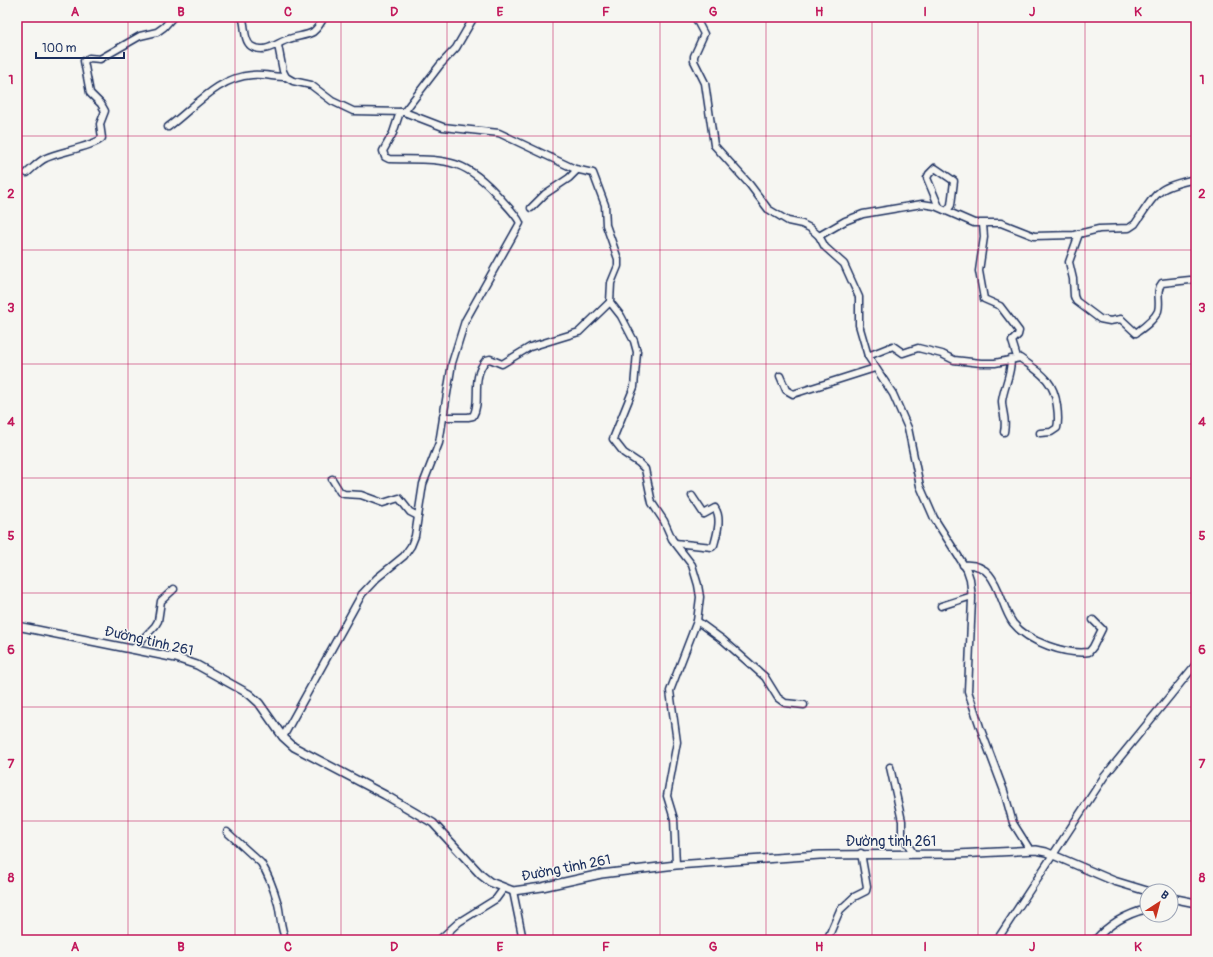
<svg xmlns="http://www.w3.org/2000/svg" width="1213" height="957" viewBox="0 0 1213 957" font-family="Pangolin,sans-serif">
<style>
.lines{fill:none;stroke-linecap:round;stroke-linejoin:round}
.minor-casing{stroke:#1b2f5e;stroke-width:9}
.major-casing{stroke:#1b2f5e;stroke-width:10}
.minor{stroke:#f6f6f2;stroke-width:6}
.major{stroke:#f6f6f2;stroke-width:7}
.grid{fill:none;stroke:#c2185b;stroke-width:1;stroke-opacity:0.55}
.labels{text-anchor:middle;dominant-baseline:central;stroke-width:3;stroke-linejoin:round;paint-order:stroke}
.street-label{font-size:14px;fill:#1b2f5e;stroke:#f6f6f2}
.neatline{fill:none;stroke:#c2185b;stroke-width:1.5}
.grid-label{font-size:13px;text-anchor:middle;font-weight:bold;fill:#c2185b}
</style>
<rect width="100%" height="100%" fill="#f6f6f2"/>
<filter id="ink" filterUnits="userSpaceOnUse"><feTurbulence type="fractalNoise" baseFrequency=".025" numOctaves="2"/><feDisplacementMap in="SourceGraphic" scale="8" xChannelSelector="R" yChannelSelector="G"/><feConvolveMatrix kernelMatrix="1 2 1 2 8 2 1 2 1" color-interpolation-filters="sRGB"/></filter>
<g filter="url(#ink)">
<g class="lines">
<defs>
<g id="minor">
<path d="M242,17C246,25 243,40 251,46C265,55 278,42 289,39C297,36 306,36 313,32C318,28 321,23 324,17"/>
<polyline points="695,17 704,34 694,56 694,61 705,83 714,145 750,185 768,209 788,221 802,224 810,228 819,236 825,247 844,264 859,297 859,325 868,356 893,394 908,428 920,486 934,518 967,570 970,579 972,599 968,691 980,727 1004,791 1013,823 1030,850"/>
<polyline points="278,45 283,71 286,77 293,81 311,85 332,101 353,111 404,112 443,127 499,133 575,169 593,173 605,205 606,225 618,259 618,266 611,283 610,302 621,316 634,341 637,352 634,387 613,439 624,453 639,463 645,469 652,503 664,521 672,539 692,565 698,585 700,597 697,621 670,691 677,742 667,796 674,819 676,865"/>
<polyline points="404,112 440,65 456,48 474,17"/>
<path d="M168,127C194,108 218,77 252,75C263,74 275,77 286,77"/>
<path d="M27,173C33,168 39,161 46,158C59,152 95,146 102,138L100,124L105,111L101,104L90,93L84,61L89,58L100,59L140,36L157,32L164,27L173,17"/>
<polyline points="939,207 927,178 929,174 935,168 954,181 951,205 947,211"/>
<polyline points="531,208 545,194 569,178 577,170"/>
<polyline points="983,224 984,237 979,271 984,299 1000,306 1019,331 1018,335 1012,341 1017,357"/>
<path d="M1079,234L1069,262L1073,279L1074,296L1076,301L1100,319L1110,321L1121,319L1136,333C1144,327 1154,320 1158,311C1161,301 1155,291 1162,283L1190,280"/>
<path d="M819,236L845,221L863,214L922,204L935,206L974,223H1001L1034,236L1074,235L1099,229L1129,228L1135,224C1157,192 1156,187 1196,179"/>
<path d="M868,356L893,346L903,353L918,348L942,354L954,360L981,363H995L1020,358C1039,372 1054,379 1057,406C1058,413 1059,420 1057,428L1051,432L1040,433"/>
<polyline points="780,376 786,390 793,394 875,368"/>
<path d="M443,417H468L473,416C482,401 470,379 486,360L490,359L502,364L530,347L579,332L610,302"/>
<path d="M1004,432C1007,419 1002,412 1002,401C1004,386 1011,376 1011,359"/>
<polyline points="332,479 340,492 344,494 361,495 383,503 399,498 410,512 418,516"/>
<path d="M675,543L712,547L714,545C717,534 722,518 715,508L704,514L692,496"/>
<path d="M963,565C999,561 998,603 1013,623C1028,642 1066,655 1089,652L1093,647L1102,629L1093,620"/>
<polyline points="941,606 972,596"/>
<polyline points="697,621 723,640 765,677 778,698 785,703 804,705"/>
<polyline points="133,649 155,626 158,621 161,601 174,589"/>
<path d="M283,737L362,594L377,578L404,556L411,546L415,536L423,484L439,443L452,363L465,321L520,223C516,214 507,206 500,198C463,155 442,160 389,159L385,157L383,151L393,133L400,112"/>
<polyline points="890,767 902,821 902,835 913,853"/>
<path d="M227,832L261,863C268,874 274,890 278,904C281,916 280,928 286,940"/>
<polyline points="513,891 523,940"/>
<polyline points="17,935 21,940"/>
<polyline points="439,940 459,922 496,899 504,888"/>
<polyline points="827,940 840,910 854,897 866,891 867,887 861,853"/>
<polyline points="997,940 1104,777 1196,664"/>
<path d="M1095,940C1109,924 1126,914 1147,909"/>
</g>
<g id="major">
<polyline points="17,626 176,658 197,665 249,694 259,703 283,737 294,747 385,795 433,823 481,875 490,882 513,891 542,887 601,874 676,865 820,855 957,854 1036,850 1046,852 1114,881 1147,891"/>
<polyline points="1171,898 1196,903"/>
</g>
</defs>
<use href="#minor" class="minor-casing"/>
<use href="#major" class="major-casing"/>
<use href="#minor" class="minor"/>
<use href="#major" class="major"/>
</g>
</g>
<path class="grid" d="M128,17V940M235,17V940M341,17V940M447,17V940M553,17V940M660,17V940M766,17V940M872,17V940M978,17V940M1085,17V940M17,136H1196M17,250H1196M17,364H1196M17,478H1196M17,593H1196M17,707H1196M17,821H1196"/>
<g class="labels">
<g class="street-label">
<text transform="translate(149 641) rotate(13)">Đường tỉnh 261</text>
<text x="891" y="841">Đường tỉnh 261</text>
<text transform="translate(566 868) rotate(-11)">Đường tỉnh 261</text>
</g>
</g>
<rect width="1213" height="957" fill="none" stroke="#f6f6f2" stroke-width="44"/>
<g transform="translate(1159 903) rotate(36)"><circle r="19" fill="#f6f6f2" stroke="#9ea6b7"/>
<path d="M0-3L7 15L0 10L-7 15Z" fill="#c8321e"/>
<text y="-6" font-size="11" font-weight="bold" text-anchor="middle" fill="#1b2f5e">B</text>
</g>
<path d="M36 52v6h88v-6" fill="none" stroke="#1b2f5e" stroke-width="2"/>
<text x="42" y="52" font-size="12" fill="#1b2f5e" stroke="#f6f6f2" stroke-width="3" paint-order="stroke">100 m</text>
<rect x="22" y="22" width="1169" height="913" class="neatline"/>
<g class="grid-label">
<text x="75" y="16">A</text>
<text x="181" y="16">B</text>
<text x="288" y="16">C</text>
<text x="394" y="16">D</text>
<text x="500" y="16">E</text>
<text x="606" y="16">F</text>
<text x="713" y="16">G</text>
<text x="819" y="16">H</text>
<text x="925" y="16">I</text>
<text x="1032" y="16">J</text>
<text x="1138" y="16">K</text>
<text x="11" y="84">1</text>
<text x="1202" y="84">1</text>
<text x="11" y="198">2</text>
<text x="1202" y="198">2</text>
<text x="11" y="312">3</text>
<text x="1202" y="312">3</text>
<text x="11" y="426">4</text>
<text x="1202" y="426">4</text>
<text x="11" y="540">5</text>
<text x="1202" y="540">5</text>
<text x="11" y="654">6</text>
<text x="1202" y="654">6</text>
<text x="11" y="768">7</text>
<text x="1202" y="768">7</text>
<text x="11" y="882">8</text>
<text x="1202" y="882">8</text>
<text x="75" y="951">A</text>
<text x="181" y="951">B</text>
<text x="288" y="951">C</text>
<text x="394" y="951">D</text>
<text x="500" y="951">E</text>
<text x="606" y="951">F</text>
<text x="713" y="951">G</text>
<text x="819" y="951">H</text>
<text x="925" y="951">I</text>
<text x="1032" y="951">J</text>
<text x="1138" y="951">K</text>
</g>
</svg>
